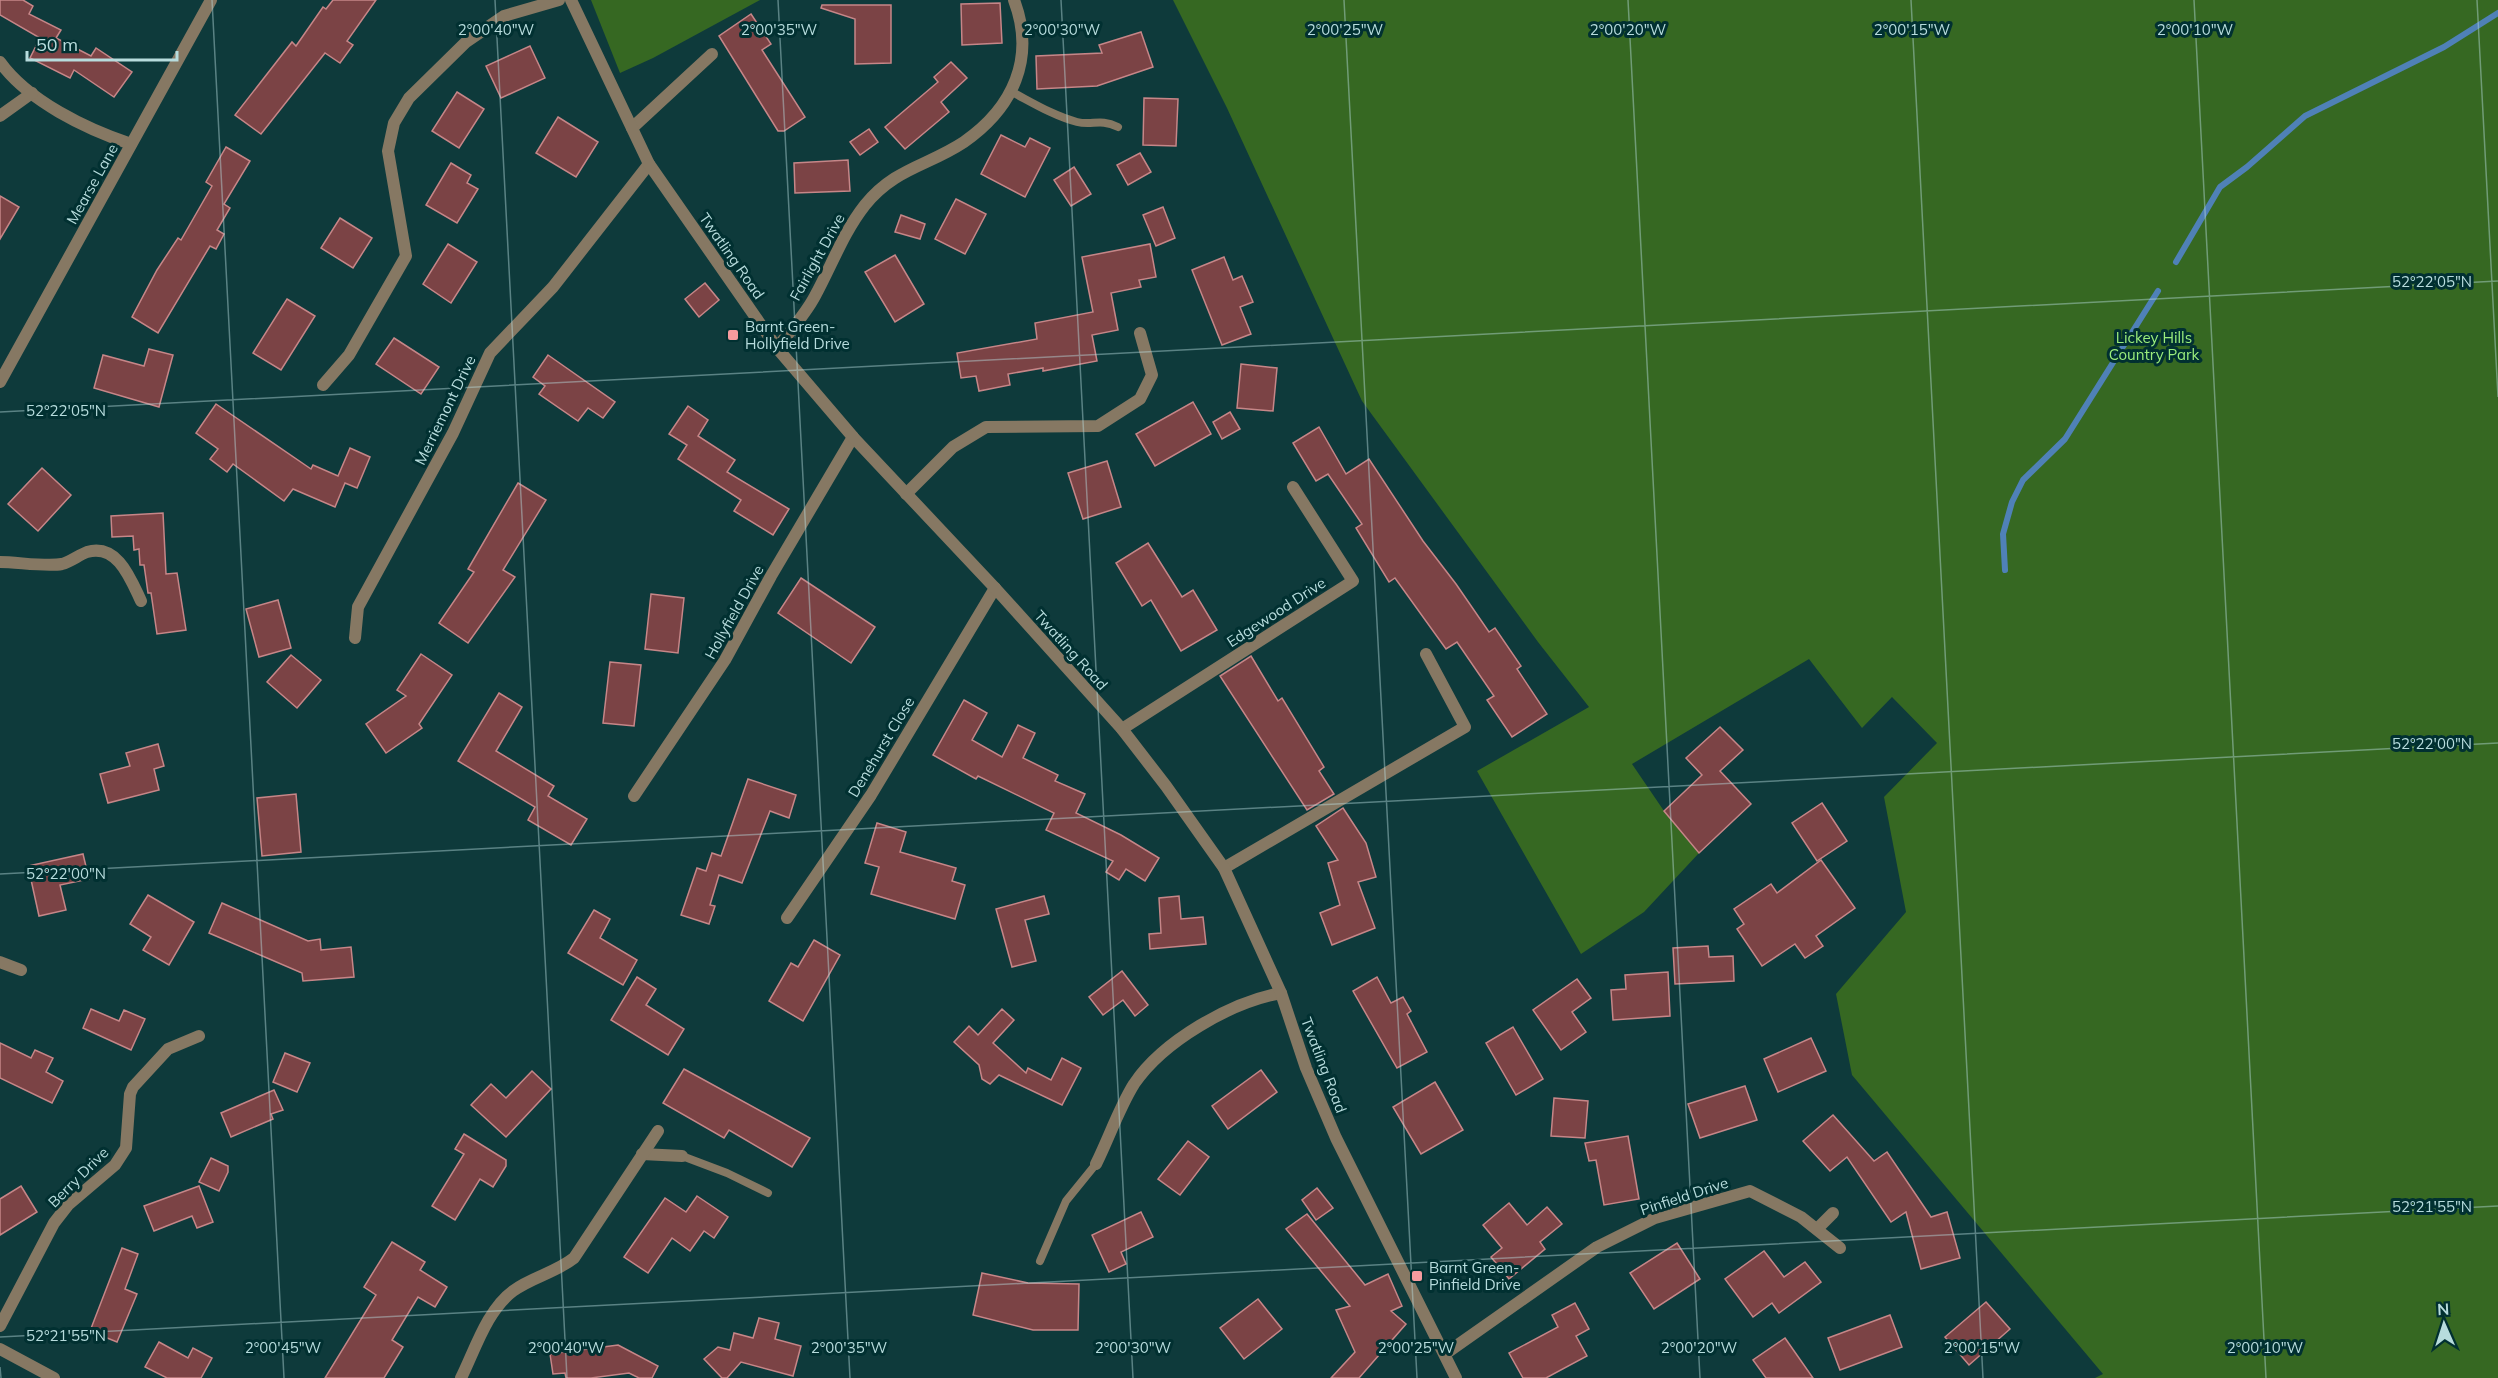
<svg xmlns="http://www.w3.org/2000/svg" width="2498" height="1378" viewBox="0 0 2498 1378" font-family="Mulish,sans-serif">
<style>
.green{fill:#366822}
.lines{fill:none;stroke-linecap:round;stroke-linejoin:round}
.stream{stroke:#4f81b7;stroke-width:6}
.building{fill:#7b4345;stroke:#c68688;stroke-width:1.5}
.service{stroke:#867863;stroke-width:8}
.minor{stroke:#867863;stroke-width:12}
.tertiary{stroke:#867863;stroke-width:12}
.ticks{fill:none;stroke:#b7dcdd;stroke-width:1.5;stroke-opacity:0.45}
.poi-dot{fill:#f59b9e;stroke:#013031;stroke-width:2}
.labels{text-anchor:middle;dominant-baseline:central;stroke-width:6;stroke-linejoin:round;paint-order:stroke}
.street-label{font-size:15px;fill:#b7dcdd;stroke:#013031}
.poi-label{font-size:15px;fill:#b7dcdd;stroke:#013031;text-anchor:start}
.park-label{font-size:15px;fill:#9bed7c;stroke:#013031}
.ticks-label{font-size:15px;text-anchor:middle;fill:#b7dcdd;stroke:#013031;stroke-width:6;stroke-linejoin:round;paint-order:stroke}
</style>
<rect width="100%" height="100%" fill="#0e3a3b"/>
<g class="green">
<polygon points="591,0 760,0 653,58 620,73"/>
<polygon points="1173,0 2498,0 2498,1378 2095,1378 2103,1374 1852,1075 1836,994 1906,912 1884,797 1937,743 1892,697 1862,728 1809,659 1632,764 1664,811 1699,853 1644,912 1581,954 1477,771 1589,707 1538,642 1362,401 1227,108"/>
</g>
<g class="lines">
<g class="stream">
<polyline points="2176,262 2220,187 2247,167 2305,116 2444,47 2498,13"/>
<polyline points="2005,570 2003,534 2012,502 2023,480 2065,439 2158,291"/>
</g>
</g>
<g class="building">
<polygon points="0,0 23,0 33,6 29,14 61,30 56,38 91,56 96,48 132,72 114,97 74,70 70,78 30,58 40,38 0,15"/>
<polygon points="333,0 376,0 347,41 353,45 340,63 325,53 261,134 235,115 292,42 296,46 323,7 326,9"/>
<polygon points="1000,3 1002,43 962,45 961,4"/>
<polygon points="822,5 891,5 891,63 855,64 855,19 821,8"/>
<polygon points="751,14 771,44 762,50 805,117 784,131 778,131 719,36"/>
<polygon points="1141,32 1153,67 1097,86 1037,89 1036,56 1102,53 1099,45"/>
<polygon points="530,46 545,78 501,98 486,66"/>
<polygon points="951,62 967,78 941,102 949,112 905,149 885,127 938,82 934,77"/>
<polygon points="457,92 484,109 459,148 432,131"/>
<polygon points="1144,98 1178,99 1176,146 1143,145"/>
<polygon points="558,117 598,142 576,177 536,153"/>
<polygon points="869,129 878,142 860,155 850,142"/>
<polygon points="1001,135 1025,147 1030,138 1050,148 1025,197 981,174"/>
<polygon points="226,147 250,161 224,204 230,208 217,230 224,234 216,249 210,246 158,333 132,317 157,270 178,238 181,240 212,186 206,182"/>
<polygon points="1140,153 1151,172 1128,185 1117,165"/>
<polygon points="848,160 850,191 795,193 794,163"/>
<polygon points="451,163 471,175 467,183 478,189 457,223 426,205"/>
<polygon points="1074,167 1091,194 1071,206 1054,180"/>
<polygon points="0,196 19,207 0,239"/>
<polygon points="956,199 986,214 965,254 935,239"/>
<polygon points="1163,207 1175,238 1156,246 1143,215"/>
<polygon points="901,215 925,224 920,239 895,232"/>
<polygon points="340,218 372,238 353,268 321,248"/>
<polygon points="448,244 477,262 451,303 423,284"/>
<polygon points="1150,244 1156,277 1139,280 1141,287 1111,293 1118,330 1092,335 1097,361 1043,371 1043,368 1008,374 1010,385 979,391 976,376 961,378 957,353 1037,339 1035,323 1093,312 1082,257"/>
<polygon points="895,255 924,304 895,322 865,272"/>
<polygon points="1224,257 1233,280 1242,276 1253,302 1240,307 1251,334 1222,345 1192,270"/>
<polygon points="705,283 719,300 699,317 685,299"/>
<polygon points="287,299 315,316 281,370 253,353"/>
<polygon points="394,338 439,367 421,394 376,364"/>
<polygon points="149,349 173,355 159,407 94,388 103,355 144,366"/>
<polygon points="548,355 615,402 603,418 588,408 578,421 539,394 545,386 533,377"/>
<polygon points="1241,364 1277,368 1273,411 1237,408"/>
<polygon points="1193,402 1211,434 1155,466 1136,434"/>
<polygon points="216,404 311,469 313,465 338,476 350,448 370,457 357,488 345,483 335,507 293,489 284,501 233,464 227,472 210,459 218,449 196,433"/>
<polygon points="688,406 708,420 698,436 735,460 727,472 789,509 773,535 734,511 741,500 678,459 687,445 669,434"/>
<polygon points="1230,412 1240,429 1222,439 1213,422"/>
<polygon points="1319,427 1346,474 1369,459 1423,541 1456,584 1489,632 1495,628 1521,666 1517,669 1547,714 1512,737 1487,700 1494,696 1457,642 1446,649 1395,578 1389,582 1356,528 1362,524 1328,474 1316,481 1293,443"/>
<polygon points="1107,461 1121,507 1083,519 1068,473"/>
<polygon points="42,468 71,495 38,531 8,504"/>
<polygon points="518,483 546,500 503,570 515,577 468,643 439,623 474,572 468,569"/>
<polygon points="163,513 166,574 177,573 186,630 157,634 151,593 148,593 144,565 140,565 139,549 134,550 133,536 112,537 111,516"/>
<polygon points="1148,543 1182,597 1193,590 1217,630 1181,651 1151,600 1142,606 1116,563"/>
<polygon points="801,578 875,627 851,663 778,613"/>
<polygon points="651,594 684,598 678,653 645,649"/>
<polygon points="278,600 291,648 259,657 246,609"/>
<polygon points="421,654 452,675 419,724 422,728 386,753 366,724 406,696 397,690"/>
<polygon points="291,655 321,680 297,708 267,682"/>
<polygon points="1251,656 1278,701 1282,698 1324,767 1319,771 1334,794 1307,810 1220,676"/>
<polygon points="610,662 641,665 634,726 603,723"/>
<polygon points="499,693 522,707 496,751 554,786 548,796 587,819 571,845 528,820 535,807 458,761"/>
<polygon points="964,700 987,713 972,740 1002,757 1018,725 1035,733 1023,758 1058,775 1055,781 1085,794 1076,813 1121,835 1159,858 1145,881 1126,869 1119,880 1106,872 1113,861 1046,830 1054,813 978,776 976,779 933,755"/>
<polygon points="1720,727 1743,750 1720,771 1751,804 1699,853 1664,811 1702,775 1686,758"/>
<polygon points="158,744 164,766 154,769 159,790 108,803 100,774 130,766 126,753"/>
<polygon points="748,779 796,795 789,818 770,811 742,883 719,875 710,905 715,906 709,924 681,915 697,868 706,871 712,853 721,856"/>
<polygon points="296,794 301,852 262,856 257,798"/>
<polygon points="1822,803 1847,841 1817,861 1792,823"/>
<polygon points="1343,808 1366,843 1376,877 1358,882 1375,928 1332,945 1320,913 1340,905 1328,863 1338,860 1316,826"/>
<polygon points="877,823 906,832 900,852 956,868 952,881 965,885 955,919 871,894 879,867 865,863"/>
<polygon points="83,854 89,879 60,885 66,910 39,916 28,866"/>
<polygon points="1821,860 1855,908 1816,936 1823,946 1805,958 1795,944 1762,966 1737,929 1744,924 1734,909 1771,884 1777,893"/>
<polygon points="148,895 194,922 169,965 143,950 151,937 130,924"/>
<polygon points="1044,896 1049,914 1025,920 1036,961 1012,967 996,909"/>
<polygon points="1179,896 1181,919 1203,917 1206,944 1150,949 1149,934 1161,933 1159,898"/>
<polygon points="222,903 308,941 320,939 321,950 351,947 354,977 303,981 302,973 209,933"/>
<polygon points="594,910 610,919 600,938 637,960 623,985 568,953"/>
<polygon points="814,940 840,955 803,1021 769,1001 791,963 798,967"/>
<polygon points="1708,946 1709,957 1733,956 1734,981 1675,984 1673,948"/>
<polygon points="1122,971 1148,1005 1135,1016 1123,1000 1103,1015 1089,997"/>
<polygon points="1668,972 1670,1016 1613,1020 1611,990 1626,989 1625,975"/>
<polygon points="637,977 656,989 646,1005 684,1029 668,1055 611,1020"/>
<polygon points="1377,977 1391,1003 1403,997 1411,1011 1407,1014 1427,1052 1397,1068 1353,991"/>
<polygon points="1577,979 1591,998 1572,1012 1586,1032 1561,1050 1533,1010"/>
<polygon points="91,1009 119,1021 124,1010 145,1019 131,1050 83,1028"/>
<polygon points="1002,1009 1014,1020 993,1043 1026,1073 1028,1068 1051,1080 1062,1058 1081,1068 1062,1105 999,1075 990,1084 982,1079 979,1065 954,1042 969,1026 978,1035"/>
<polygon points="1513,1027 1543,1079 1516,1095 1486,1043"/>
<polygon points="1811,1038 1826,1071 1778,1092 1764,1059"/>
<polygon points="0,1043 31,1058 35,1050 53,1058 46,1072 63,1081 52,1103 0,1078"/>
<polygon points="285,1053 310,1063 297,1092 273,1082"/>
<polygon points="684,1069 810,1138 792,1167 729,1130 724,1138 663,1103"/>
<polygon points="1261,1070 1277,1092 1228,1129 1212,1106"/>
<polygon points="532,1071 551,1089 506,1137 471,1105 491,1084 506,1098"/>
<polygon points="1435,1082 1463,1130 1421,1154 1393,1107"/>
<polygon points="1745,1086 1757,1120 1700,1138 1688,1104"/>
<polygon points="274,1090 283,1110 271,1114 273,1119 231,1137 221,1113"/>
<polygon points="1554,1098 1588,1101 1585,1138 1551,1136"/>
<polygon points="1833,1115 1874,1161 1887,1152 1931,1217 1947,1212 1960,1258 1921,1269 1906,1212 1891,1222 1847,1157 1830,1171 1803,1141"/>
<polygon points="464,1134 506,1160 506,1166 493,1187 480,1179 455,1220 432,1206 464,1154 455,1149"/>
<polygon points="1628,1136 1639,1199 1604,1205 1596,1160 1589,1161 1585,1143"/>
<polygon points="1188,1141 1209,1157 1180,1195 1158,1179"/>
<polygon points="211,1158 228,1166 228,1172 219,1191 199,1182"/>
<polygon points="21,1186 37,1212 0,1235 0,1199"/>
<polygon points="199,1186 213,1222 197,1228 192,1216 154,1231 144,1206"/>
<polygon points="1317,1188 1333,1208 1316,1220 1302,1200"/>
<polygon points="697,1196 728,1217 714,1238 704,1231 690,1251 672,1238 648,1273 624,1257 665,1198 686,1212"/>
<polygon points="1509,1203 1527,1225 1547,1207 1562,1224 1540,1242 1545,1249 1509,1279 1491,1257 1502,1248 1483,1225"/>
<polygon points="1141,1212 1153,1237 1121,1252 1126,1264 1109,1272 1092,1235"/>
<polygon points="1307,1214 1365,1285 1388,1274 1402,1306 1391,1311 1406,1324 1359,1378 1331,1378 1355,1352 1336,1310 1350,1306 1286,1229"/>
<polygon points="392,1242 425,1262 420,1270 447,1287 435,1307 418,1297 392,1340 403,1347 384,1378 325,1378 376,1295 364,1287"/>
<polygon points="1677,1243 1700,1279 1654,1309 1630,1273"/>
<polygon points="122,1248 138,1254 125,1289 137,1294 117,1342 90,1331"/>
<polygon points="1764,1251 1784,1277 1805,1262 1821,1282 1779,1313 1772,1303 1753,1317 1725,1279"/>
<polygon points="982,1273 1028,1283 1079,1284 1078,1330 1033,1330 973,1315"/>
<polygon points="1258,1299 1282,1329 1244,1359 1220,1328"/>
<polygon points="1986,1302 2010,1329 1969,1365 1945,1337"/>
<polygon points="1575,1303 1589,1329 1576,1336 1587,1356 1546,1378 1523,1378 1509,1353 1558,1327 1552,1315"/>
<polygon points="1890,1315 1902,1347 1840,1370 1828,1338"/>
<polygon points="759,1318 779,1323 775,1339 801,1346 793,1376 741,1362 727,1378 722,1378 704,1359 718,1347 730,1350 734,1333 753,1338"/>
<polygon points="1785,1338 1813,1378 1766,1378 1753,1360"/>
<polygon points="159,1342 188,1358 193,1348 212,1358 201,1378 167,1378 145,1367"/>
<polygon points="618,1345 658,1366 652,1378 639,1378 629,1373 591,1378 566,1378 565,1373 553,1374 550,1354"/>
</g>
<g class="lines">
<g class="service">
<path d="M1012,92C1033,103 1054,116 1077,122C1093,126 1099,118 1118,127"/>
<polyline points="682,1156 727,1173 768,1193"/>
<polyline points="1040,1261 1066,1201 1096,1164"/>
</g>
<g class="minor">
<path d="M0,62C28,101 86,129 131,144"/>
<polyline points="0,116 32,93"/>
<polyline points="632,128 712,54"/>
<path d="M777,348C790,331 805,315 815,296C832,265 843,233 865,205C895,168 928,166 964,142C1013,108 1036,58 1014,0"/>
<polyline points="323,385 349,355 406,256 388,151 394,123 409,98 466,42 504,16 559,0"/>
<polyline points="906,494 953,447 986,427 1098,426 1140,399 1152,375 1140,333"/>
<path d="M0,562C17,562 46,567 62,564C70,562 79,555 87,552C118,543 131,580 141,601"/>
<polyline points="355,638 358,607 453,433 490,353 553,287 649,164"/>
<polyline points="1122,729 1353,581 1293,487"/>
<polyline points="634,796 725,660 771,576 853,437"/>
<polyline points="1224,868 1465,727 1426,654"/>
<polyline points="787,918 871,795 995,588"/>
<polyline points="0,962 21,970"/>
<polyline points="642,1154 682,1156"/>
<path d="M1096,1164C1109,1138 1119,1108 1134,1084C1163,1041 1231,1002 1281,993"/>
<polyline points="1817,1229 1833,1213"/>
<polyline points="0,1326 54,1223 68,1205 115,1165 126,1148 130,1094 133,1087 168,1049 199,1036"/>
<polyline points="0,1349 54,1378"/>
<polyline points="1445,1354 1597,1247 1655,1218 1750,1191 1801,1217 1840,1248"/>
<path d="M461,1378C475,1350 487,1310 513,1291C532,1277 555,1273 574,1258L658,1131"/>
</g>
<g class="tertiary">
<polyline points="571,0 649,164 777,348 853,437 995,588 1122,729 1166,786 1224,868 1281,993 1306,1068 1336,1138 1456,1378"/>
<polyline points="0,382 211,0"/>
</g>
</g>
<path class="ticks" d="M212,0L284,1378M495,0L567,1378M778,0L850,1378M1061,0L1133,1378M1344,0L1417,1378M1628,0L1700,1378M1911,0L1983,1378M2194,0L2266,1378M2477,0L2498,397M0,412L2498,281M0,874L2498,743M0,1337L2498,1206M0,1367L1,1378"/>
<g class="poi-dot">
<rect x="727" y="329" width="12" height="12" rx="3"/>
<rect x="1411" y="1270" width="12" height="12" rx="3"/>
</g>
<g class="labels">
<g class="street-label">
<text transform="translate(92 184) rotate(-61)">Mearse Lane</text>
<text transform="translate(732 256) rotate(55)">Twatling Road</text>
<text transform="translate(817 257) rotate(-61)">Fairlight Drive</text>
<text transform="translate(445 410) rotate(-64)">Merriemont Drive</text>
<text transform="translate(734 612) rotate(-61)">Hollyfield Drive</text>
<text transform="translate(1276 612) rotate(-33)">Edgewood Drive</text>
<text transform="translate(1071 650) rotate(48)">Twatling Road</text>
<text transform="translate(881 747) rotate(-59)">Denehurst Close</text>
<text transform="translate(1324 1065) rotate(69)">Twatling Road</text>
<text transform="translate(78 1177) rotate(-45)">Berry Drive</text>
<text transform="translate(1684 1196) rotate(-18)">Pinfield Drive</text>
</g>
<g class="poi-label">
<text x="745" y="326">Barnt Green-<tspan x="745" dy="17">Hollyfield Drive</tspan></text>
<text x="1429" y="1267">Barnt Green-<tspan x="1429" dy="17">Pinfield Drive</tspan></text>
</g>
<g class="park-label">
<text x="2154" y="337">Lickey Hills<tspan x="2154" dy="17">Country Park</tspan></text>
</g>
</g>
<g class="ticks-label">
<text x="496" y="35">2°00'40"W</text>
<text x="779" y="35">2°00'35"W</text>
<text x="1062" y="35">2°00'30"W</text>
<text x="1345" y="35">2°00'25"W</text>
<text x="1628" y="35">2°00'20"W</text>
<text x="1912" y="35">2°00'15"W</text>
<text x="2195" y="35">2°00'10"W</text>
<text x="2432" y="287">52°22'05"N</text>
<text x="66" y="416">52°22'05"N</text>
<text x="2432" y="749">52°22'00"N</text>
<text x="66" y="879">52°22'00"N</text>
<text x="2432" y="1212">52°21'55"N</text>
<text x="66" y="1341">52°21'55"N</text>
<text x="283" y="1353">2°00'45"W</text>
<text x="566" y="1353">2°00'40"W</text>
<text x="849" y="1353">2°00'35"W</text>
<text x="1133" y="1353">2°00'30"W</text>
<text x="1416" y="1353">2°00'25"W</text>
<text x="1699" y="1353">2°00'20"W</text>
<text x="1982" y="1353">2°00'15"W</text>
<text x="2265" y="1353">2°00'10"W</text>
</g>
<g transform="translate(2444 1324) rotate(357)" stroke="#013031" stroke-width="4.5" paint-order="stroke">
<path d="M0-4.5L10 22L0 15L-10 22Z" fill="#b7dcdd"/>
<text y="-9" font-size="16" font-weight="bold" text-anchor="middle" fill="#b7dcdd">N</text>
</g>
<path d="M27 51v9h150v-9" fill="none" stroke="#b7dcdd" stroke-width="3"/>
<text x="36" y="51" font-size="18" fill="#b7dcdd" stroke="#013031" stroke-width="4.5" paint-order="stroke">50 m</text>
</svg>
